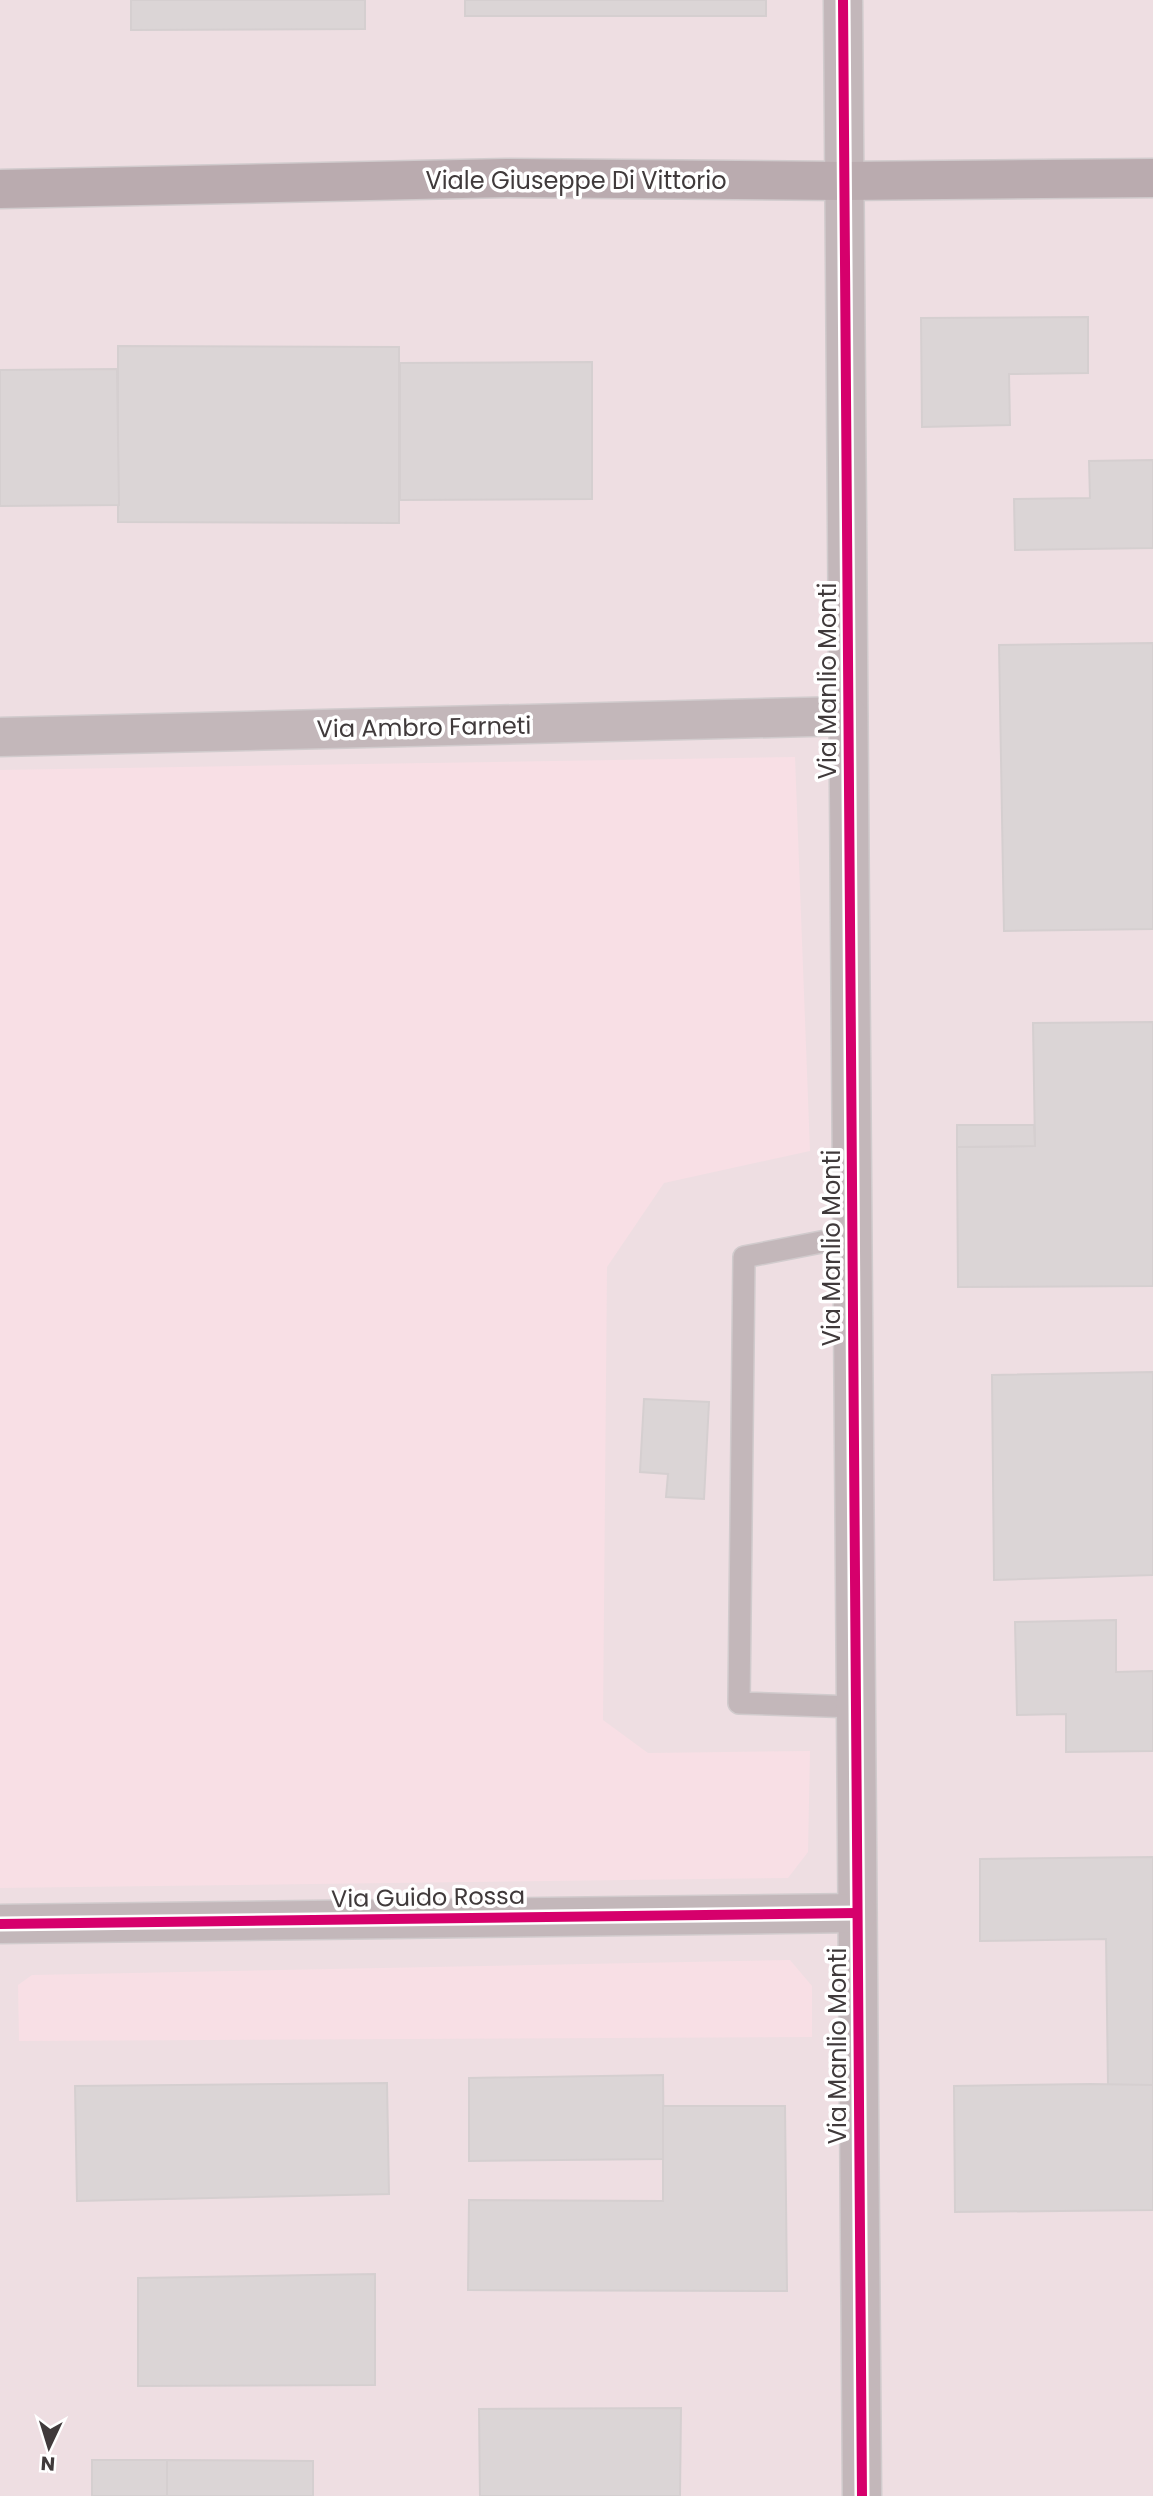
<svg xmlns="http://www.w3.org/2000/svg" width="1153" height="2496" viewBox="0 0 1153 2496" font-family="Poppins,sans-serif">
<style>
.built{fill:#eedee2}
.green{fill:#f8dfe5}
.building{fill:#dbd5d6;stroke:#d5cfd0;stroke-width:2}
.lines{fill:none;stroke-linecap:round;stroke-linejoin:round}
.service-casing{stroke:#d1cbcd;stroke-width:24}
.minor-casing{stroke:#d1cbcd;stroke-width:41}
.secondary-casing{stroke:#d1cbcd;stroke-width:41}
.service{stroke:#c3b7ba;stroke-width:21}
.minor{stroke:#c3b7ba;stroke-width:38}
.secondary{stroke:#baabaf;stroke-width:38}
.cycleway-casing{stroke:#fff;stroke-width:15}
.cycleway{stroke:#d6006c;stroke-width:10}
.labels{text-anchor:middle;dominant-baseline:central;stroke-width:7;stroke-linejoin:round;paint-order:stroke}
.street-label{font-size:24px;fill:#403a3b;stroke:#fff}
</style>
<rect width="100%" height="100%" fill="#f6eef0"/>
<rect class="built" x="0" y="0" width="1153" height="2496"/>
<g class="green">
<polygon points="795,757 810,1151 664,1183 607,1267 603,1720 648,1753 810,1751 808,1852 788,1878 0,1888 0,770"/>
<polygon points="790,1960 812,1986 812,2037 19,2041 18,1985 32,1975"/>
</g>
<g class="building">
<polygon points="131,0 365,0 365,29 131,30"/>
<rect x="465" y="0" width="301" height="16"/>
<polygon points="1088,317 1088,373 1009,374 1010,425 922,427 921,318"/>
<polygon points="118,346 399,347 399,523 118,522"/>
<polygon points="592,362 592,499 400,500 400,363"/>
<polygon points="117,369 119,505 0,506 0,370"/>
<polygon points="1153,460 1153,548 1015,550 1014,499 1090,498 1089,461"/>
<polygon points="1153,643 1153,929 1004,931 999,645"/>
<polygon points="1153,1022 1153,1286 958,1287 957,1147 1035,1146 1033,1023"/>
<polygon points="957,1125 1034,1125 1035,1146 957,1147"/>
<polygon points="1153,1372 1153,1575 994,1580 992,1375"/>
<polygon points="644,1399 709,1402 704,1499 666,1497 668,1474 640,1472"/>
<polygon points="1116,1620 1116,1672 1153,1671 1153,1751 1066,1752 1066,1714 1017,1715 1015,1622"/>
<polygon points="1153,1857 1153,2085 1108,2085 1106,1939 980,1941 980,1859"/>
<polygon points="663,2075 664,2159 469,2161 469,2078"/>
<polygon points="387,2083 389,2194 77,2201 75,2086"/>
<polygon points="1091,2084 1153,2085 1153,2210 955,2212 954,2086"/>
<polygon points="663,2106 785,2106 787,2291 468,2290 469,2200 663,2201"/>
<polygon points="375,2274 375,2385 138,2386 138,2278"/>
<polygon points="681,2408 680,2496 480,2496 479,2409"/>
<rect x="92" y="2460" width="75" height="36"/>
<polygon points="167,2460 313,2461 313,2496 167,2496"/>
</g>
<g class="lines">
<defs>
<polyline id="service" points="852,1236 744,1257 739,1703 855,1707"/>
<g id="minor">
<polyline points="843,0 862,2496"/>
<polyline points="0,737 848,716"/>
<polyline points="0,1924 857,1913"/>
</g>
<polyline id="secondary" points="0,189 507,178 844,181 1153,178"/>
</defs>
<use href="#service" class="service-casing"/>
<use href="#minor" class="minor-casing"/>
<use href="#secondary" class="secondary-casing"/>
<use href="#service" class="service"/>
<use href="#minor" class="minor"/>
<use href="#secondary" class="secondary"/>
<defs>
<g id="cycleway">
<polyline points="843,0 862,2496"/>
<polyline points="0,1924 857,1913"/>
</g>
</defs>
<use href="#cycleway" class="cycleway-casing"/>
<use href="#cycleway" class="cycleway"/>
</g>
<g class="labels">
<g class="street-label">
<text x="576" y="180">Viale Giuseppe Di Vittorio</text>
<text transform="translate(827 681) rotate(-90)">Via Manlio Monti</text>
<text transform="translate(424 727) rotate(-1)">Via Ambro Farneti</text>
<text transform="translate(831 1248) rotate(-90)">Via Manlio Monti</text>
<text transform="translate(428 1897) rotate(-1)">Via Guido Rossa</text>
<text transform="translate(837 2046) rotate(-90)">Via Manlio Monti</text>
</g>
</g>
<g transform="translate(49 2447) rotate(184)" stroke="#ffffff" stroke-width="5" paint-order="stroke">
<path d="M0-5L12 26L0 18L-12 26Z" fill="#403a3b"/>
<text y="-10" font-size="19" font-weight="bold" text-anchor="middle" fill="#403a3b">N</text>
</g>
</svg>
